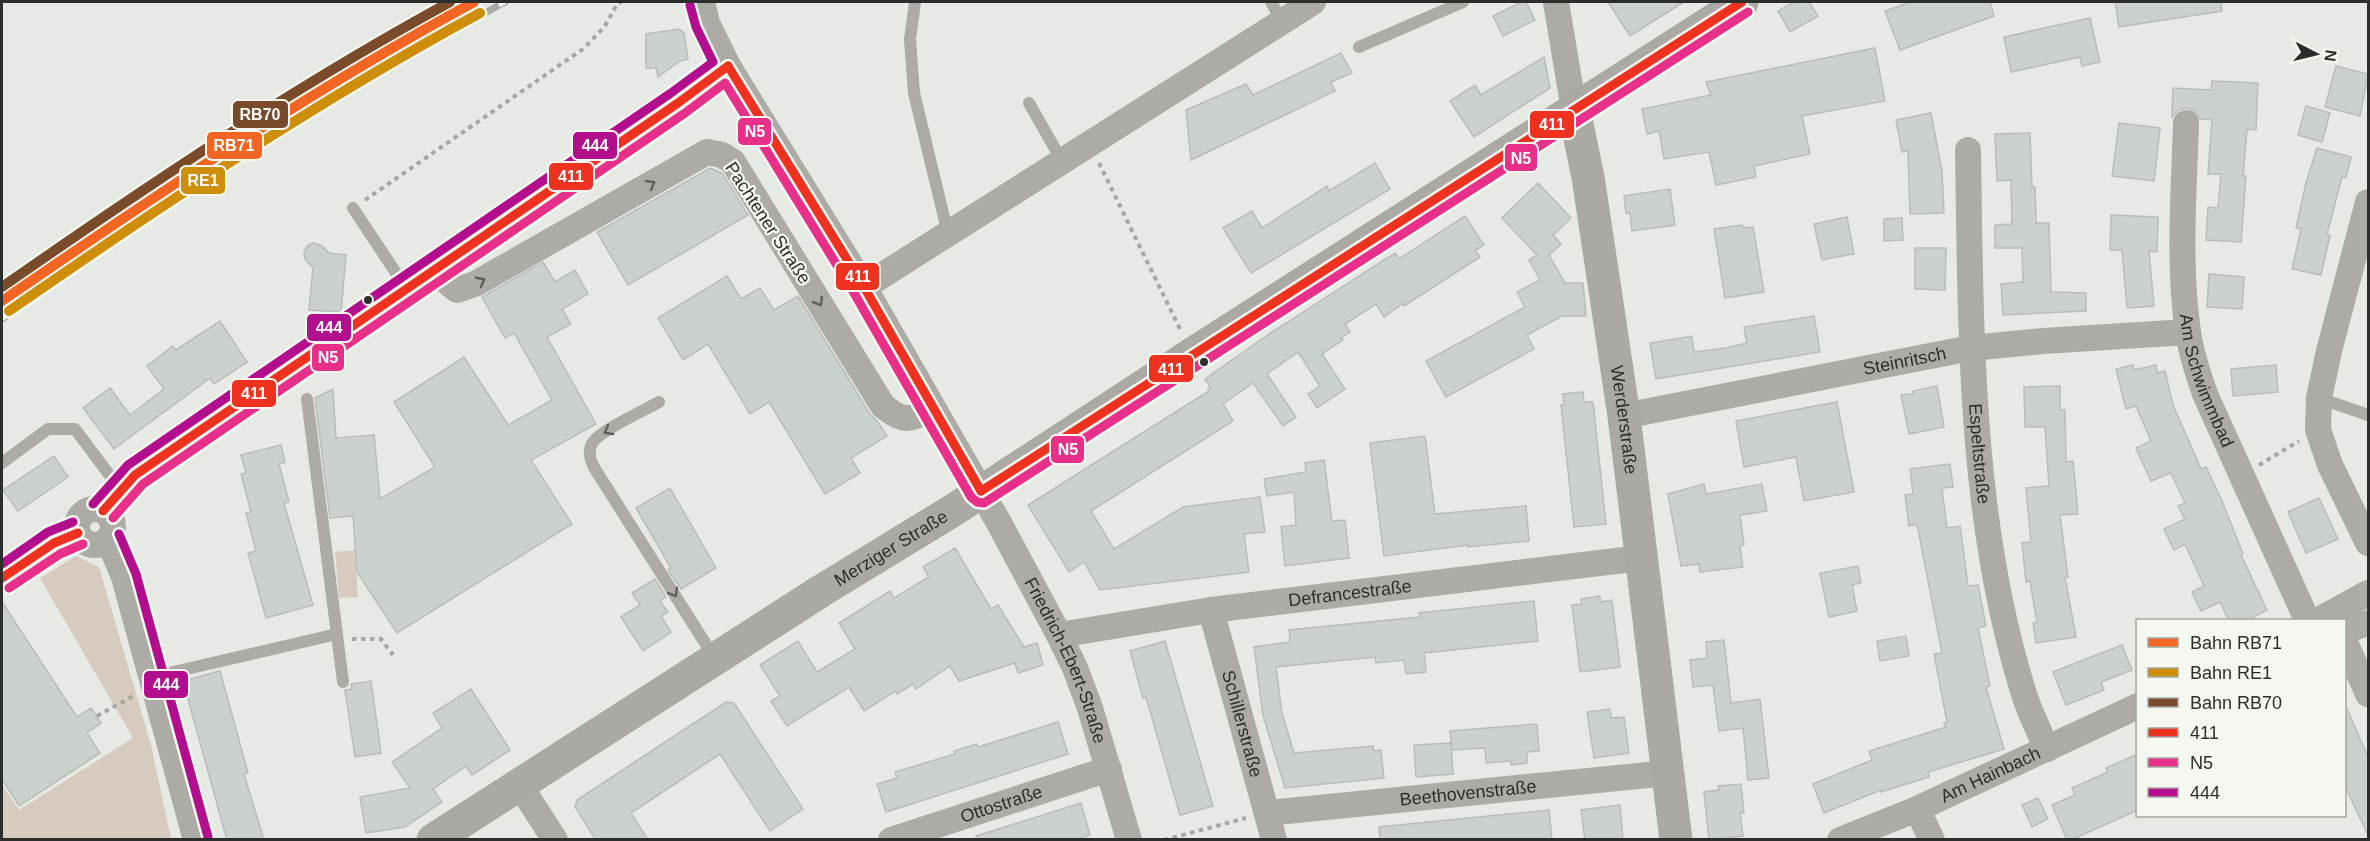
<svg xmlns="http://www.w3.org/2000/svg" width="2370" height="841" viewBox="0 0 2370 841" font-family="Helvetica,sans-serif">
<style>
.green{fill:#d6cbbe}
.building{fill:#cbd2cd;stroke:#babcba;stroke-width:1.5}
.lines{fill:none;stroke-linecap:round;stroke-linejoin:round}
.path{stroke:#a6a6a3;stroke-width:4;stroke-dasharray:4.5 4.5;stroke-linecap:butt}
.lane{stroke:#acaba6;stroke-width:12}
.street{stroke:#acaba6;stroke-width:26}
.secondary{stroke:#aba9a4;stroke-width:33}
.rail-casing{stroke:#aaa9a6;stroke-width:7}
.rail{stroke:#f4f8f0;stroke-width:4.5;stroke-dasharray:14;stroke-linecap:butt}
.bus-1-casing{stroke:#f4f8f0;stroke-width:14}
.bus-2-casing{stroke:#f4f8f0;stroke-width:14}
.bus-3-casing{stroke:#f4f8f0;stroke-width:14}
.bus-1{stroke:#ef3120;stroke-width:9}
.bus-2{stroke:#e8308a;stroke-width:9}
.bus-3{stroke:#b30e8e;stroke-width:9}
.rail-1-casing{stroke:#f4f8f0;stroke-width:15}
.rail-2-casing{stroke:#f4f8f0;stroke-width:15}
.rail-3-casing{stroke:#f4f8f0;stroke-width:15}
.rail-1{stroke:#f26522;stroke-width:10}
.rail-2{stroke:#ce8e09;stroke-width:10}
.rail-3{stroke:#7a4b2a;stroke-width:10}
.oneway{stroke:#5f605c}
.bus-dot{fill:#2c2e2b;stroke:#f4f8f0;stroke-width:2}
.labels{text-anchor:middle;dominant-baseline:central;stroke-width:4.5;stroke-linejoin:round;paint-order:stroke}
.street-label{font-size:18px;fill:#2c2e2b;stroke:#f4f8f0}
.line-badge{stroke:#f4f8f0;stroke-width:2}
.badge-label{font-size:16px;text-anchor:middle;font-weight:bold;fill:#fff}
</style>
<rect width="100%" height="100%" fill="#e7e9e5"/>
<g class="green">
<polygon points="355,550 358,597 339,598 335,552"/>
<polygon points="76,556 99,567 151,745 171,839 2,839 2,785 19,810 133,738 40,578"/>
</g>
<g class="building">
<polygon points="1521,2 1526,2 1535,20 1503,36 1493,16"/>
<polygon points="1608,2 1684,2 1630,36"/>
<polygon points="1794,2 1809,2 1818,16 1790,32 1778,11"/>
<polygon points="1911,2 1990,2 1994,16 1900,50 1885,11"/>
<polygon points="2115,2 2221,2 2222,11 2119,27"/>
<polygon points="2090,18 2100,62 2082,66 2080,57 2011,72 2004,37"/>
<polygon points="679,29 684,33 688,59 680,61 658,77 656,68 646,68 646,34"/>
<polygon points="1875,48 1885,101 1802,116 1810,154 1754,166 1756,177 1716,185 1709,152 1664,159 1659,131 1647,134 1642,109 1711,95 1706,82"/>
<polygon points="1341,53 1352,73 1331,82 1335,91 1191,160 1186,110 1246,84 1253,95"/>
<polygon points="1544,57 1550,88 1474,137 1450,101 1475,85 1481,95"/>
<polygon points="2336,66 2368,74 2360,116 2325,107"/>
<polygon points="2212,81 2258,83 2256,130 2247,129 2243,176 2246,176 2241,242 2206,240 2208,207 2218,208 2221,174 2208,174 2212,120 2200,119 2194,111 2187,108 2178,110 2172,117 2173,88 2211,90"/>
<polygon points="2306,106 2330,113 2322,142 2298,135"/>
<polygon points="1931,113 1942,171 1944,213 1910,214 1908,151 1902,152 1896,120"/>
<polygon points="2119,123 2160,128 2154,181 2112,176"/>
<polygon points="2030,133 2032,187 2035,187 2036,223 2049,223 2051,292 2086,293 2086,311 2003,315 2001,284 2023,282 2022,248 1995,248 1995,225 2012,224 2011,180 1997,181 1995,134"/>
<polygon points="2317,148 2351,157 2346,178 2342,177 2327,234 2330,235 2321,275 2292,269 2301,229 2296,228 2306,183"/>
<polygon points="1375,163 1390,189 1251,273 1223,228 1252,211 1262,228 1327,186 1329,191"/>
<polygon points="710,168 722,173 748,215 628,285 597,232"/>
<polygon points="1538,183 1571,218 1553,235 1561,244 1549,255 1565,283 1583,283 1586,316 1562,316 1527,335 1534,349 1446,397 1426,361 1525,307 1517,292 1540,280 1529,260 1537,255 1502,218"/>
<polygon points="1670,189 1675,225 1632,231 1630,213 1626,213 1624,196"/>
<polygon points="2111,215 2158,217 2157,252 2149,251 2154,306 2127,308 2122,250 2110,250"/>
<polygon points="1465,216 1484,245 1475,250 1480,257 1404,306 1402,304 1384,317 1376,304 1345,324 1350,332 1341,338 1343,340 1322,354 1345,389 1317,408 1308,394 1320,386 1298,352 1267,374 1296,417 1283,426 1253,383 1223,404 1233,421 1091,511 1114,549 1183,507 1260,497 1265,532 1244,534 1249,572 1100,590 1084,562 1069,572 1028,505 1209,391 1208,389 1211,388 1205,379 1266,336 1395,253 1399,259"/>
<polygon points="1847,217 1854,254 1822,260 1814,224"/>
<polygon points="1902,218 1903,240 1884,241 1884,219"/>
<polygon points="1742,225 1743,228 1753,227 1764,292 1725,298 1714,229"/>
<polygon points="313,243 322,246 329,253 346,255 341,312 309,310 313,268 305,259 304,253 307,246"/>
<polygon points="1915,248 1946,248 1945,290 1915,289"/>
<polygon points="543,262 555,282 575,270 588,294 562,309 571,324 547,337 596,424 531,460 572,524 397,633 357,572 353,516 330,518 315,398 333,389 336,438 374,435 380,499 435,467 394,402 464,357 508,425 552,400 514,333 505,338 482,297"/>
<polygon points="2209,274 2244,277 2242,309 2207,307"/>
<polygon points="727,276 741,299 760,288 774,310 798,296 870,414 877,421 887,436 851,458 860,473 825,494 769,402 750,414 708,344 683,360 658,318"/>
<polygon points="1814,316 1820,352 1656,379 1650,343 1692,336 1694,352 1726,348 1747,343 1744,327"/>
<polygon points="220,321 247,362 214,384 210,378 114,449 83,408 110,388 130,415 164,389 147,366 173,346 176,350"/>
<polygon points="2133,365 2134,370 2156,365 2157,373 2165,371 2173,405 2201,469 2206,467 2222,501 2243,554 2241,555 2267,610 2246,621 2229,621 2220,602 2201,611 2192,592 2204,586 2185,544 2174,550 2164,529 2185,519 2178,506 2185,503 2171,473 2151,481 2136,448 2151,441 2136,406 2126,409 2116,369"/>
<polygon points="2276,365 2278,392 2233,396 2231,369"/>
<polygon points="1937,386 1944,427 1909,434 1901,395 1913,394 1913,391"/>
<polygon points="2060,386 2060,410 2065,410 2066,462 2073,461 2078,514 2060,515 2068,577 2065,577 2076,637 2036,643 2033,623 2037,622 2030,581 2026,582 2022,543 2031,542 2026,488 2049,486 2045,427 2025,427 2024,387"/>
<polygon points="1583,392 1584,402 1593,402 1606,524 1574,527 1561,405 1564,405 1563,394"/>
<polygon points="1837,402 1854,492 1804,501 1796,457 1744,467 1736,421"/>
<polygon points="1425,436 1435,514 1526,506 1529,541 1468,547 1468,545 1384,556 1370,443"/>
<polygon points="281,445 285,462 279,464 289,502 284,503 313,605 266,618 248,553 256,551 246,513 251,512 241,474 246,473 241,455"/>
<polygon points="54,456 68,477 18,511 3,490"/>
<polygon points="1324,460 1332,521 1345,520 1349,558 1285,566 1281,527 1296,525 1294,492 1267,496 1264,479 1306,472 1305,463"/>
<polygon points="1950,464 1953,487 1942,488 1947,528 1960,526 1968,586 1978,585 1986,626 1978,628 1990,686 1986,687 2004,749 1928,772 1929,777 1881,792 1881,790 1824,813 1813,784 1872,760 1869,751 1946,727 1944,723 1947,722 1934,654 1942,653 1917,524 1909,526 1905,495 1913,494 1910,469"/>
<polygon points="1704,484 1706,494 1762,484 1767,511 1740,515 1744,545 1740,546 1743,567 1700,572 1699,564 1681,566 1668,494"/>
<polygon points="670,488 716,568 681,589 668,570 671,568 636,508"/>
<polygon points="2319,498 2338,539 2306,553 2288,512"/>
<polygon points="955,548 991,609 998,605 1024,647 1037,643 1043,665 1018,673 1015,663 959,681 950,666 916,689 913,684 897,694 895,691 864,711 849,687 787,726 771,701 780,696 760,665 798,641 817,672 855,649 839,623 890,591 894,598 929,577 923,567"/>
<polygon points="1858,566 1861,583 1852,585 1857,611 1829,617 1820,573"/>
<polygon points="655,579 666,597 660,601 668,612 661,616 671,632 643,651 621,617 640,605 632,593"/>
<polygon points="1600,596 1600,602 1612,600 1620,667 1580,672 1572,605 1582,604 1581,599"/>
<polygon points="1534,601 1538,641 1424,653 1426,672 1406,674 1404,660 1376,663 1375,657 1276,667 1282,713 1294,753 1373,746 1374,751 1381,750 1384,778 1285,788 1263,715 1254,647 1290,642 1289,630 1420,617 1419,613"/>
<polygon points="2,602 77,717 91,708 101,723 87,733 100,753 19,806 2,779"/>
<polygon points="1906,636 1909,656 1880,661 1877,641"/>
<polygon points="1724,640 1731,703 1760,699 1769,778 1748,780 1743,728 1719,731 1713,685 1693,687 1690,660 1707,658 1706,642"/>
<polygon points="1165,641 1213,806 1180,815 1146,697 1143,698 1130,651"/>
<polygon points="2122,645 2132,670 2101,682 2104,690 2066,705 2053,672"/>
<polygon points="220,671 248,773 244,774 264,840 227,840 183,681"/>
<polygon points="371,681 381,753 355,757 345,690 352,689 351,684"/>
<polygon points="471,689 510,750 472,775 466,766 433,789 442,802 405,827 366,833 360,797 410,788 392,762 442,728 433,713"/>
<polygon points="726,702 734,703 803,809 770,831 720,754 631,813 648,840 596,840 575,807 577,800"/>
<polygon points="2344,702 2368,757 2368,835 2344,784"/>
<polygon points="1610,709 1611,718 1624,717 1629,753 1594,758 1587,712"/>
<polygon points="1058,722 1068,754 886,812 877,784 897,778 895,772 955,754 954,751 977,744 978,747"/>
<polygon points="1537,724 1539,751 1527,752 1527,763 1511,765 1511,761 1486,763 1485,748 1452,750 1450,731"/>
<polygon points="1451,743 1453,774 1416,777 1414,745"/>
<polygon points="2138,754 2138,810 2071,840 2067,840 2052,805 2075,795 2072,788 2108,772 2106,768"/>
<polygon points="1741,784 1744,813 1740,813 1743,836 1709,840 1704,792 1719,790 1718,786"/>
<polygon points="2038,798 2048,819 2032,827 2022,805"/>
<polygon points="1081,803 1090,835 1075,840 977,840 976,836"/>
<polygon points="1620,805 1623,840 1585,840 1581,810"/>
<polygon points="1549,810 1552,840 1380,840 1379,827"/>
</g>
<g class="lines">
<g class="path">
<polyline points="1099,163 1181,331"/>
<polyline points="365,200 583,49 605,26 617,4 621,2"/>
<polyline points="2259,465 2299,441"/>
<polyline points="352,639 381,639 393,655"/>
<polyline points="97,716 133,696"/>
<polyline points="1164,840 1246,818"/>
</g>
<g class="lane">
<polyline points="915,2 910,39 914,93 948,234"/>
<polyline points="1271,2 1282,21"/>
<polyline points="1359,47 1463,2"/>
<polyline points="1029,103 1062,161"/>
<polyline points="353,208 406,288"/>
<polyline points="2319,398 2368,415"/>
<polyline points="307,399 343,682"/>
<path d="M659,402C645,410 601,430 593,442C587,451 590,460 595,469L714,657"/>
<polyline points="2,463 48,429 75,429 120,489"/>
<polyline points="152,677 337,634"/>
</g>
<g class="street">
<path id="s1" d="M702,2L707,23L728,66L864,287L998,521L1059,635L1075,668L1090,708L1129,840"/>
<polyline points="1556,2 1574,110"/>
<path id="s2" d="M2186,123C2184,192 2178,263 2188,332C2191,353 2198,374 2205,394L2307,620"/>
<path id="s3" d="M1968,150C1971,331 1969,519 2024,694C2030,713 2039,731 2047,749"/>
<polyline points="2368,202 2329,351 2319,398 2318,430 2330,465 2368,543"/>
<path d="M432,269L457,290L475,284L707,152L722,155L733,162L883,406C905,424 910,419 933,408"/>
<polyline points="864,287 1313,2"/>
<path id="s4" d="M1624,416L1971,348L2043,341L2188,332"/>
<circle cx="95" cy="527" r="18"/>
<polyline points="103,511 110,501 135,475 678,103 728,66"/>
<polyline points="108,539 124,577 196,840"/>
<polyline points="2,578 54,543 78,533"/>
<path id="s5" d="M1211,610L1274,840"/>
<polyline points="2319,620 2368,593"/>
<polyline points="2344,631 2368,623"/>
<path id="s6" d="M1059,635L1211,610L1641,558"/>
<polyline points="2344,640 2368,694"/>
<polyline points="519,784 555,840"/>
<polyline points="1917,809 1932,840"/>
<path id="s7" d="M1267,813L1668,773"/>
<path id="s8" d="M891,840L1109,769"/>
<path id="s9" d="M1840,840L1917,809L2138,706"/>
</g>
<g class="secondary">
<path id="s10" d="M1574,110L1588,177L1624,416L1676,840"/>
<path id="s11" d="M433,840L821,591L952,511L1192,354L1742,2"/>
</g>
<defs>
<path id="rail" d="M2,319C94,256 185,191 281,131C354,86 429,43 505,2"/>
</defs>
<use href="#rail" class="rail-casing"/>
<use href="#rail" class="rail"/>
<defs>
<g id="bus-1">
<polyline points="728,66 864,287 981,491"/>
<polyline points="981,491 1742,2"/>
<polyline points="103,511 135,475 678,103 728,66"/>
<polyline points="2,578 54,543 78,533"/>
</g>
<g id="bus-2">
<polyline points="113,518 143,484 685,113 725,83 854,293 971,497 977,502 984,503 1748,12"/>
<polyline points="9,588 60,554 83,544"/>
</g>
<g id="bus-3">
<polyline points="93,504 128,465 671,93 713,62 696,27 690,5"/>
<polyline points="119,534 136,574 208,837"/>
<polyline points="2,564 48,532 73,522"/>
</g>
</defs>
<use href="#bus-1" class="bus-1-casing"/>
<use href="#bus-2" class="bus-2-casing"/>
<use href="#bus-3" class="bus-3-casing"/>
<use href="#bus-1" class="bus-1"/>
<use href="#bus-2" class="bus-2"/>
<use href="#bus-3" class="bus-3"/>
<defs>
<path id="rail-1" d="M2,301C156,195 310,91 474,2"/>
<path id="rail-2" d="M9,311C162,205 316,102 480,13"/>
<path id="rail-3" d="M2,287C147,186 294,87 450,2"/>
</defs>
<use href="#rail-1" class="rail-1-casing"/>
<use href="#rail-2" class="rail-2-casing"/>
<use href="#rail-3" class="rail-3-casing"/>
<use href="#rail-1" class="rail-1"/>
<use href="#rail-2" class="rail-2"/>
<use href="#rail-3" class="rail-3"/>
</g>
<defs><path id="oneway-chevron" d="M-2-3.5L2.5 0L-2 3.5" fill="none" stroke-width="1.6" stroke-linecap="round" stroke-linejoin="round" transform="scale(1.5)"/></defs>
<g class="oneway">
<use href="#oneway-chevron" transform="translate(651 184) rotate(-30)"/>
<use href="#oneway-chevron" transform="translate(481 281) rotate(-28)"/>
<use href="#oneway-chevron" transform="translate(819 302) rotate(58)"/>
<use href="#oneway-chevron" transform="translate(608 431) rotate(150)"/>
<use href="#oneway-chevron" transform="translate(674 593) rotate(58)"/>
</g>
<g class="bus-dot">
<circle cx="368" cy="300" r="5"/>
<circle cx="1204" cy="362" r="5"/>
</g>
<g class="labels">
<g class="street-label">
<text transform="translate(768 223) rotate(57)">Pachtener Straße</text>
<text stroke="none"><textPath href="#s4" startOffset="286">Steinritsch</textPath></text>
<text stroke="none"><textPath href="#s2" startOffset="261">Am Schwimmbad</textPath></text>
<text stroke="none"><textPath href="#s10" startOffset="314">Werderstraße</textPath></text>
<text stroke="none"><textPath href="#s3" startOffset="304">Espeltstraße</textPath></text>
<text stroke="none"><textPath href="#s11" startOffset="543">Merziger Straße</textPath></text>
<text stroke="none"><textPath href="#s6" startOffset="294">Defrancestraße</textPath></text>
<text stroke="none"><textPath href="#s1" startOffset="754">Friedrich-Ebert-Straße</textPath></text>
<text stroke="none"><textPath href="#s5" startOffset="118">Schillerstraße</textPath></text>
<text stroke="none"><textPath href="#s9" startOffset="164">Am Hainbach</textPath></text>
<text stroke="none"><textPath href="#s7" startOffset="202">Beethovenstraße</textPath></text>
<text stroke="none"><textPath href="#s8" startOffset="116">Ottostraße</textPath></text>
</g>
</g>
<g class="line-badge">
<rect x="232" y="100" width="57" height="29" rx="6" fill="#7a4b2a"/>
<rect x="1529" y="110" width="46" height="29" rx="6" fill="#ef3120"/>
<rect x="737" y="117" width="35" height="29" rx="6" fill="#e8308a"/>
<rect x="572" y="131" width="46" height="29" rx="6" fill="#b30e8e"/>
<rect x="206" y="131" width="57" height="29" rx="6" fill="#f26522"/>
<rect x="1504" y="143" width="34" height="29" rx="6" fill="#e8308a"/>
<rect x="548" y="162" width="46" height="29" rx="6" fill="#ef3120"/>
<rect x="180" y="166" width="46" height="29" rx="6" fill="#ce8e09"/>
<rect x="835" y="262" width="45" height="29" rx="6" fill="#ef3120"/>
<rect x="306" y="313" width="46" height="29" rx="6" fill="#b30e8e"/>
<rect x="311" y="343" width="34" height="29" rx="6" fill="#e8308a"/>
<rect x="1148" y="354" width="46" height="29" rx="6" fill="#ef3120"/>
<rect x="231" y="379" width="46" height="29" rx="6" fill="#ef3120"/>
<rect x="1050" y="435" width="35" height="29" rx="6" fill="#e8308a"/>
<rect x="143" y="670" width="46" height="29" rx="6" fill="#b30e8e"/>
</g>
<g class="badge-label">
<text x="260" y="120">RB70</text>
<text x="1552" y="130">411</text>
<text x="755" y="137">N5</text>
<text x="595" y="151">444</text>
<text x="234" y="151">RB71</text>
<text x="1521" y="164">N5</text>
<text x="571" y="182">411</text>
<text x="203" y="186">RE1</text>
<text x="858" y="282">411</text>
<text x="329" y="333">444</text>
<text x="328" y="363">N5</text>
<text x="1171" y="375">411</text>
<text x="254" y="399">411</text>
<text x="1068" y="455">N5</text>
<text x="166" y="690">444</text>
</g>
<rect width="2370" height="841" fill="none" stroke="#2c2e2b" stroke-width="6"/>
<rect x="2136" y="619" width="210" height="198" fill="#f4f8f0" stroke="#a4a7a1" stroke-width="1.5"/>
<rect x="2148" y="638" width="30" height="9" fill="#f26522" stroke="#a4a7a1" stroke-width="1.5"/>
<text x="2190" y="649" font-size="18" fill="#2c2e2b">Bahn RB71</text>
<rect x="2148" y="668" width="30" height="9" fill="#ce8e09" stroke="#a4a7a1" stroke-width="1.5"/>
<text x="2190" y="679" font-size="18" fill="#2c2e2b">Bahn RE1</text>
<rect x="2148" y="698" width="30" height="9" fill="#7a4b2a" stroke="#a4a7a1" stroke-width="1.5"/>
<text x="2190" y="709" font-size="18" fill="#2c2e2b">Bahn RB70</text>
<rect x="2148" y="728" width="30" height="9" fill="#ef3120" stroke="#a4a7a1" stroke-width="1.5"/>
<text x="2190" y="739" font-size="18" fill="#2c2e2b">411</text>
<rect x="2148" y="758" width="30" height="9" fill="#e8308a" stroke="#a4a7a1" stroke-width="1.5"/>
<text x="2190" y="769" font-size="18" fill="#2c2e2b">N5</text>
<rect x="2148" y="788" width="30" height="9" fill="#b30e8e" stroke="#a4a7a1" stroke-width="1.5"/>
<text x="2190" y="799" font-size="18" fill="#2c2e2b">444</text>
<g transform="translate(2316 54) rotate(97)" stroke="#f4f8f0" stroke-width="4.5" paint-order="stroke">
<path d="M0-4.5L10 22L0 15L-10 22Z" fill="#2c2e2b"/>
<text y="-9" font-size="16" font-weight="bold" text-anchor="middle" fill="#2c2e2b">N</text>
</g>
</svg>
